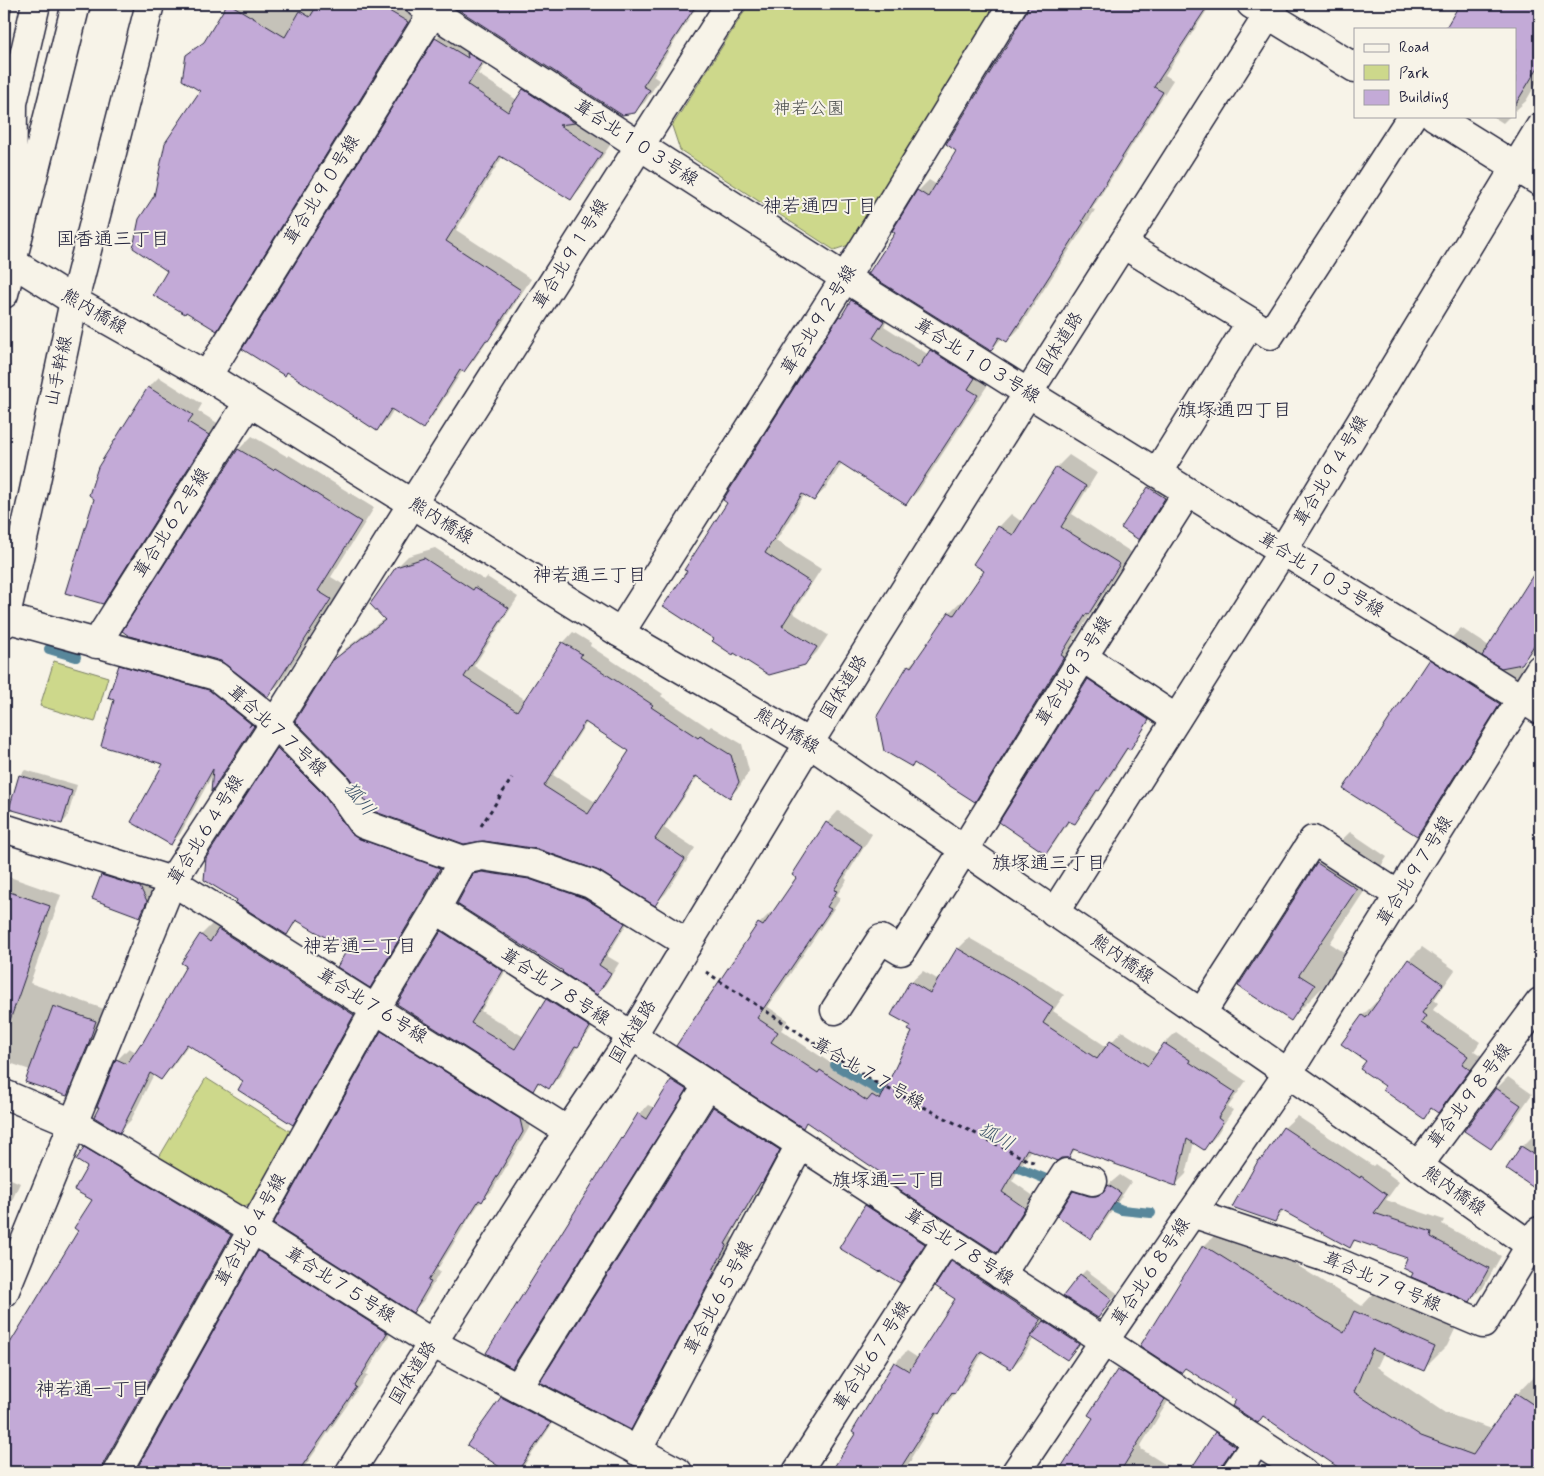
<svg xmlns="http://www.w3.org/2000/svg" width="1544" height="1476" viewBox="0 0 1544 1476" font-family="Mynerve,'Klee One',sans-serif">
<style>
.green{fill:#cdd88b;stroke:#787d63}
.shadow{fill:#0003;fill-rule:evenodd}
.lines{fill:none;stroke-linecap:round;stroke-linejoin:round}
.stream{stroke:#58879b;stroke-width:10}
.building{fill:#c3aad7;stroke:#22223b;fill-rule:evenodd}
.minor-casing{stroke:#22223b;stroke-width:31}
.path{stroke:#22223b;stroke-width:3;stroke-dasharray:4 4;stroke-linecap:butt}
.minor{stroke:#f7f3e8;stroke-width:28}
.rail-casing{stroke:#22223b;stroke-width:5.5}
.rail{stroke:#f7f3e8;stroke-width:4;stroke-dasharray:11;stroke-linecap:butt}
.labels{text-anchor:middle;dominant-baseline:central;stroke-width:4;stroke-linejoin:round;paint-order:stroke}
.park-label{font-size:18px;fill:#4d504f;stroke:#f7f3e8}
.street-label{font-size:18px;fill:#22223b;stroke:#f7f3e8}
.neighbourhood-label{font-size:19px;fill:#22223b;stroke:#f7f3e8}
.water-label{font-size:19px;font-style:italic;fill:#3d546b;stroke:#f7f3e8}
</style>
<rect width="100%" height="100%" fill="#f7f3e8"/>
<filter id="ink" filterUnits="userSpaceOnUse"><feTurbulence type="fractalNoise" baseFrequency=".02" numOctaves="2"/><feDisplacementMap in="SourceGraphic" scale="10" xChannelSelector="R" yChannelSelector="G"/><feConvolveMatrix kernelMatrix="1 2 1 2 8 2 1 2 1" color-interpolation-filters="sRGB"/></filter>
<g filter="url(#ink)">
<g class="green">
<polygon points="749,4 996,4 852,244 834,250 680,150 672,126"/>
<polygon points="54,661 108,677 95,722 40,706"/>
<polygon points="206,1078 293,1133 251,1205 238,1208 158,1159"/>
</g>
<g class="shadow">
<polygon points="229,4 314,4 318,6 320,4 404,4 417,12 226,319 216,329 169,270 155,196 202,91 187,55 195,47 195,50 209,40 208,38 197,45 208,38"/>
<polygon points="456,4 703,4 693,12 665,57 653,76 659,80 645,102 634,112 457,8"/>
<polygon points="1030,4 1211,4 1165,75 1173,80 1092,209 1095,210 1018,330 1007,341 1002,338 991,350 897,233 918,191 929,180 937,185 958,150 1017,32"/>
<polygon points="1462,4 1540,4 1540,77 1526,101 1515,111 1515,29 1446,29"/>
<polygon points="447,28 492,51 478,74 517,100 524,90 535,79 612,142 582,187 571,198 503,156 456,230 531,279 498,329 488,339 474,360 464,371 463,370 433,416 423,427 394,409 388,419 377,430 436,39"/>
<polygon points="1492,116 1510,116 1503,123"/>
<polygon points="864,289 895,308 884,326 929,355 943,339 989,383 918,491 906,503 842,463 826,488 814,500 805,494 776,541 821,569 793,613 828,635 817,652 805,664 715,639 688,571 840,317 852,301"/>
<polygon points="159,377 202,404 198,411 219,424 113,592 102,603 148,388"/>
<polygon points="252,436 288,457 289,455 374,508 331,577 344,585 281,682 268,696 221,660 124,631 239,449"/>
<polygon points="1069,455 1097,473 1072,514 1131,552 1072,643 1076,645 987,788 975,801 915,762 912,766 909,666 921,654 950,612 962,600 964,602 986,571 999,527 1011,514 1022,522 1057,467"/>
<polygon points="1160,477 1175,487 1150,527 1139,538 1149,488"/>
<path d="M435,548L484,580L487,577L518,597L474,666L526,700L563,643L573,632L591,643L590,646L663,694L661,696L709,728L711,726L742,744L749,771L740,786L730,796L698,776L664,828L695,848L666,893L655,904L333,662L344,650L385,618L397,567L408,556ZM587,722L631,750L597,803L553,775Z"/>
<polygon points="1540,566 1540,643 1521,663 1517,663 1531,671 1449,803 1417,834 1430,660 1461,628 1489,646"/>
<polygon points="129,657 218,681 262,717 220,781 213,789 214,772 180,834 171,843 165,763 115,699 120,666"/>
<polygon points="1097,672 1156,711 1137,740 1130,748 1128,748 1107,782 1099,790 1082,815 1074,823 1070,820 1054,844 1046,852 1089,680"/>
<polygon points="286,741 365,831 447,860 430,892 378,978 370,986 349,950 298,920 287,934 239,900 207,858 278,749"/>
<polygon points="25,770 77,785 67,818 62,823 20,776"/>
<polygon points="838,811 872,834 845,878 847,880 837,895 841,898 768,1007 788,1020 781,1030 829,1062 832,1059 878,1090 884,1084 887,1086 913,1031 911,982 923,971 939,980 958,949 969,938 1030,973 1064,995 1053,1011 1107,1047 1122,1031 1157,1054 1165,1043 1176,1032 1200,1049 1199,1050 1246,1081 1228,1107 1233,1110 1215,1137 1204,1148 1194,1142 1186,1174 1175,1185 1076,1149 1068,1157 1031,1149 1012,1181 1035,1197 1008,1240 996,1251 807,1122 803,1126 678,1045 759,924 770,913 773,914 798,877 794,874 827,823"/>
<polygon points="1350,832 1387,857 1330,943 1345,953 1323,987 1291,1019 1239,985 1318,863"/>
<polygon points="484,865 539,871 633,914 607,956 619,963 606,984 597,993 564,970 474,875"/>
<polygon points="111,866 149,878 156,891 149,906 139,915 102,876"/>
<polygon points="4,875 61,895 30,983 107,1010 78,1084 67,1095 30,1070 4,1061"/>
<polygon points="230,918 365,1003 304,1113 292,1124 245,1081 189,1044 172,1067 161,1079 154,1074 131,1120 120,1131 117,1060 129,1048 136,1052 147,1038 188,966 201,935 212,924 219,929"/>
<polygon points="453,921 513,959 481,1011 524,1037 547,999 558,989 600,1016 588,1034 580,1042 560,1076 549,1087 540,1082 533,1089 398,1004 442,932"/>
<polygon points="1422,947 1455,970 1434,1000 1438,1003 1433,1010 1480,1042 1474,1051 1482,1056 1451,1099 1438,1112 1432,1108 1423,1117 1387,1086 1367,1061 1343,1044 1363,1015 1376,1002 1378,1004 1409,960"/>
<polygon points="392,1022 533,1121 492,1191 482,1200 470,1217 437,1270 440,1272 423,1301 413,1311 382,1032"/>
<polygon points="681,1071 695,1080 521,1357 512,1366 622,1139 626,1134 639,1114 648,1105 655,1108 672,1080"/>
<polygon points="1508,1077 1532,1094 1502,1137 1491,1148 1465,1131 1497,1088"/>
<polygon points="721,1100 786,1142 769,1174 764,1179 731,1237 733,1238 720,1263 721,1264 638,1421 630,1428 542,1382 714,1107"/>
<polygon points="1297,1116 1373,1166 1375,1164 1399,1182 1386,1200 1444,1220 1442,1224 1501,1256 1483,1288 1470,1300 1415,1272 1408,1257 1356,1240 1349,1246 1285,1210 1274,1221 1260,1160 1271,1148 1284,1128"/>
<polygon points="1540,1129 1540,1190 1508,1169 1522,1147"/>
<polygon points="96,1137 242,1223 119,1472 4,1472 4,1356 80,1231 94,1200 85,1148"/>
<polygon points="1120,1175 1131,1182 1102,1226 1091,1237 1074,1192 1085,1181 1100,1185 1108,1185"/>
<polygon points="4,1176 20,1183 4,1217"/>
<polygon points="878,1195 936,1232 911,1271 900,1282 866,1206"/>
<polygon points="1228,1222 1362,1306 1379,1288 1458,1323 1447,1346 1423,1370 1384,1352 1377,1367 1445,1413 1492,1429 1517,1394 1540,1370 1540,1472 1347,1472 1264,1415 1258,1422 1238,1400 1204,1246"/>
<polygon points="271,1241 398,1321 366,1374 368,1375 301,1472 136,1472 259,1252"/>
<polygon points="964,1250 1052,1308 1045,1321 1056,1310 1089,1332 1078,1347 1067,1358 1034,1338 1023,1356 1011,1368 984,1351 966,1380 958,1388 950,1400 941,1409 911,1458 912,1459 904,1472 836,1472 834,1471 857,1433 895,1363 907,1351 918,1358 957,1299 937,1286 952,1262"/>
<polygon points="1086,1270 1117,1293 1098,1317 1081,1275"/>
<polygon points="1132,1356 1178,1385 1140,1447 1142,1448 1141,1449 1177,1472 1059,1472 1095,1417 1118,1371"/>
<polygon points="513,1386 561,1411 525,1464 516,1472 509,1472 469,1445 502,1398"/>
<polygon points="1230,1419 1248,1431 1230,1472 1190,1472 1216,1433"/>
</g>
<g class="lines">
<g class="stream">
<polyline points="49,649 76,657"/>
<polyline points="835,1065 894,1099"/>
<polyline points="1004,1162 1122,1210 1151,1213"/>
</g>
</g>
<g class="building">
<polygon points="227,4 230,4 285,37 300,11 310,17 318,4 377,4 408,22 217,331 186,312 185,314 153,295 167,271 133,248 139,219 154,196 165,143 200,91 182,80 186,55 204,42"/>
<polygon points="455,4 697,4 643,86 650,90 635,113 622,115 456,8"/>
<polygon points="1029,4 1209,4 1154,87 1163,92 1082,221 1084,222 1007,342 999,337 991,351 868,274 895,233 892,231 917,190 928,197 956,151 946,144 1015,32 1014,32 1026,12"/>
<polygon points="1460,4 1540,4 1540,64 1515,105 1515,29 1445,29"/>
<polygon points="435,38 468,58 467,53 482,62 468,85 508,112 523,89 575,123 559,125 602,153 571,200 500,156 446,241 521,290 488,341 486,340 464,372 460,370 423,429 391,409 377,431 287,372 285,376 242,349"/>
<polygon points="851,300 884,321 873,338 918,368 930,350 975,378 968,389 978,395 906,505 839,462 814,501 802,494 765,553 810,582 782,626 817,647 805,665 769,675 734,653 733,655 712,641 714,639 663,606 687,571 684,570 727,503 723,500 742,470 839,316 841,317"/>
<polygon points="148,387 193,415 188,422 209,435 103,604 65,593 94,499 89,495 98,467"/>
<polygon points="238,449 273,470 275,468 361,522 318,591 331,599 268,697 221,661 129,636 122,631"/>
<polygon points="1056,467 1086,486 1061,527 1120,564 1088,615 1086,614 1061,655 1064,657 975,802 914,763 912,767 884,751 877,716 908,665 911,667 949,612 954,615 984,571 973,564 998,526 1013,535"/>
<polygon points="1148,487 1165,498 1139,540 1121,528"/>
<path d="M424,558L473,590L475,587L509,608L464,677L517,711L562,642L582,654L580,657L653,705L651,707L698,738L700,736L731,755L739,782L730,798L696,776L655,839L685,859L655,906L599,871L538,849L484,841L464,844L373,811L346,773L295,721L332,661L385,620L370,604L396,567ZM585,722L629,751L588,814L544,786Z"/>
<polygon points="1540,564 1540,636 1522,664 1501,668 1482,656"/>
<polygon points="1429,659 1500,704 1417,836 1343,789"/>
<polygon points="119,665 209,690 251,724 249,727 252,724 254,726 211,792 213,769 171,845 131,822 163,764 101,746 114,700 108,698"/>
<polygon points="1088,679 1149,720 1130,750 1127,748 1099,791 1097,790 1075,824 1068,821 1046,854 999,822"/>
<polygon points="277,748 323,794 350,833 357,838 440,868 422,901 370,988 337,967 347,950 296,920 287,935 236,903 237,900 204,880 206,858"/>
<polygon points="19,775 72,791 62,824 9,809"/>
<polygon points="826,822 862,846 834,890 837,891 827,907 831,909 757,1018 778,1032 771,1042 818,1073 820,1070 867,1101 872,1095 880,1100 912,1032 908,1030 911,1026 891,1015 910,981 930,993 957,948 1019,984 1053,1007 1043,1023 1097,1059 1110,1041 1148,1066 1164,1043 1190,1060 1189,1062 1235,1092 1218,1118 1223,1122 1204,1150 1187,1139 1176,1186 1073,1149 1069,1158 1061,1158 1057,1161 1027,1149 1002,1192 1025,1208 997,1253 882,1179 884,1175 806,1122 803,1128 676,1046 758,923 763,926 796,878 792,875"/>
<polygon points="1317,863 1357,889 1299,975 1315,985 1291,1021 1238,986"/>
<polygon points="482,872 529,879 584,898 625,923 599,965 611,973 597,995 562,972 563,971 457,904 473,874"/>
<polygon points="101,875 140,887 147,901 140,917 92,899"/>
<polygon points="4,890 50,906 7,1029 4,1029"/>
<polygon points="218,929 354,1015 293,1125 238,1090 243,1081 187,1044 161,1080 150,1073 120,1133 94,1117 99,1107 97,1107 116,1059 127,1064 141,1043 142,1044 186,966 181,963 200,934 210,942"/>
<polygon points="441,931 503,971 471,1023 515,1049 546,999 590,1027 578,1047 575,1046 549,1089 538,1082 533,1091 397,1004"/>
<polygon points="1408,959 1443,984 1422,1013 1426,1016 1421,1023 1468,1056 1462,1064 1470,1070 1438,1113 1431,1108 1424,1119 1383,1090 1385,1086 1360,1069 1366,1061 1341,1044 1362,1015 1366,1018"/>
<polygon points="53,1006 96,1021 88,1045 67,1096 25,1082"/>
<polygon points="381,1031 520,1119 523,1132 482,1202 479,1200 464,1224 463,1223 428,1281 431,1282 413,1313 273,1224"/>
<polygon points="671,1080 687,1090 512,1368 486,1353 621,1138 622,1139 638,1113 647,1119"/>
<polygon points="1496,1088 1521,1105 1491,1149 1464,1131"/>
<polygon points="713,1107 780,1150 762,1183 761,1182 725,1244 727,1245 713,1270 715,1271 631,1430 540,1382"/>
<polygon points="1283,1127 1360,1178 1361,1176 1387,1195 1374,1213 1432,1232 1431,1237 1489,1268 1470,1302 1411,1277 1413,1273 1403,1268 1407,1258 1354,1240 1350,1248 1281,1210 1275,1222 1232,1207 1259,1159 1261,1160"/>
<polygon points="1521,1146 1540,1158 1540,1192 1506,1169"/>
<polygon points="84,1147 231,1235 103,1464 101,1472 4,1472 4,1353 78,1231 74,1228 92,1200 74,1190 87,1167 76,1160"/>
<polygon points="1108,1185 1121,1193 1091,1239 1057,1216 1073,1191 1089,1196 1096,1196 1103,1193"/>
<polygon points="865,1205 925,1244 900,1283 880,1271 879,1272 839,1248"/>
<polygon points="1203,1245 1344,1333 1354,1311 1435,1347 1424,1371 1372,1349 1354,1392 1421,1436 1473,1455 1516,1393 1540,1409 1540,1472 1345,1472 1263,1416 1258,1423 1232,1406 1236,1400 1185,1368 1181,1373 1140,1346"/>
<polygon points="258,1251 387,1333 355,1386 357,1387 298,1472 135,1472"/>
<polygon points="951,1261 1041,1320 1011,1369 981,1351 954,1394 952,1392 939,1414 936,1412 898,1472 831,1472 855,1434 852,1432 894,1362 909,1371 955,1299 935,1286"/>
<polygon points="1080,1274 1112,1299 1098,1318 1063,1296"/>
<polygon points="1044,1321 1079,1344 1067,1360 1031,1337"/>
<polygon points="1117,1370 1123,1373 1123,1372 1165,1399 1120,1472 1058,1472 1093,1418 1088,1415"/>
<polygon points="501,1397 551,1423 517,1472 507,1472 467,1445"/>
<polygon points="1215,1432 1235,1446 1223,1463 1221,1472 1189,1472"/>
</g>
<g class="lines">
<defs>
<g id="minor">
<polyline points="420,4 845,278 1028,393 1540,710"/>
<polyline points="1251,4 1355,68"/>
<polyline points="1434,116 1540,182"/>
<polyline points="12,215 13,103 36,4"/>
<polyline points="1123,244 1251,322 1157,473"/>
<polyline points="4,257 74,301 207,376 620,633 809,743 1288,1073 1540,1252"/>
<polyline points="4,294 76,4"/>
<polyline points="1251,322 1270,335 1412,116"/>
<polyline points="207,376 438,4"/>
<polyline points="6,618 216,676 275,723 335,784 363,824 463,860 482,856 533,864 591,884 688,944"/>
<polyline points="4,624 33,495 74,301 150,4"/>
<polyline points="620,633 845,278 1013,4"/>
<polyline points="96,644 248,403"/>
<polyline points="1083,657 1176,719"/>
<polyline points="4,828 172,881 568,1131"/>
<polyline points="436,909 1104,1341 1304,1472"/>
<polyline points="1054,913 1282,552 1540,127"/>
<polyline points="835,1010 881,939 901,951 1083,657 1187,493"/>
<polyline points="1201,1014 1313,840 1400,896"/>
<polyline points="4,1094 73,1123 252,1229 432,1343 678,1472"/>
<polyline points="1418,1166 1540,1002"/>
<polyline points="1192,1213 1327,1258 1483,1324 1539,1231"/>
<polyline points="1001,1275 1066,1173 1093,1181"/>
<polyline points="4,1293 172,881 275,723 412,504 730,4"/>
<polyline points="518,1388 708,1085"/>
<polyline points="637,1451 800,1145"/>
<polyline points="117,1472 376,1008 436,909 463,860"/>
<polyline points="350,1472 568,1131 632,1036 809,743 1028,393 1275,4"/>
<polyline points="797,1472 947,1239"/>
<polyline points="1016,1472 1104,1341 1288,1073 1540,669"/>
<polyline points="1236,1472 1257,1441"/>
</g>
</defs>
<use href="#minor" class="minor-casing"/>
<g class="path">
<polyline points="481,826 512,778"/>
<polyline points="706,972 873,1081 1029,1161 1038,1163"/>
<polyline points="854,1069 859,1062"/>
</g>
<use href="#minor" class="minor"/>
<defs>
<polyline id="rail" points="4,31 10,4"/>
</defs>
<use href="#rail" class="rail-casing"/>
<use href="#rail" class="rail"/>
</g>
</g>
<g class="labels">
<g class="park-label">
<text x="809" y="109">神若公園</text>
</g>
<g class="street-label">
<text transform="translate(636 143) rotate(33)">葺合北１０３号線</text>
<text transform="translate(322 190) rotate(-58)">葺合北９０号線</text>
<text transform="translate(571 254) rotate(-58)">葺合北９１号線</text>
<text transform="translate(94 312) rotate(30)">熊内橋線</text>
<text transform="translate(819 320) rotate(-58)">葺合北９２号線</text>
<text transform="translate(1060 344) rotate(-58)">国体道路</text>
<text transform="translate(977 361) rotate(32)">葺合北１０３号線</text>
<text transform="translate(59 371) rotate(-78)">山手幹線</text>
<text transform="translate(1331 471) rotate(-59)">葺合北９４号線</text>
<text transform="translate(441 521) rotate(32)">熊内橋線</text>
<text transform="translate(172 523) rotate(-58)">葺合北６２号線</text>
<text transform="translate(1321 575) rotate(32)">葺合北１０３号線</text>
<text transform="translate(1074 671) rotate(-58)">葺合北９３号線</text>
<text transform="translate(844 687) rotate(-58)">国体道路</text>
<text transform="translate(277 731) rotate(42)">葺合北７７号線</text>
<text transform="translate(787 731) rotate(31)">熊内橋線</text>
<text transform="translate(206 830) rotate(-58)">葺合北６４号線</text>
<text transform="translate(1415 871) rotate(-58)">葺合北９７号線</text>
<text transform="translate(1122 959) rotate(35)">熊内橋線</text>
<text transform="translate(555 987) rotate(33)">葺合北７８号線</text>
<text transform="translate(372 1006) rotate(32)">葺合北７６号線</text>
<text transform="translate(633 1032) rotate(-58)">国体道路</text>
<text transform="translate(868 1074) rotate(30)">葺合北７７号線</text>
<text transform="translate(1470 1096) rotate(-53)">葺合北９８号線</text>
<text transform="translate(1454 1191) rotate(35)">熊内橋線</text>
<text transform="translate(251 1230) rotate(-61)">葺合北６４号線</text>
<text transform="translate(959 1247) rotate(33)">葺合北７８号線</text>
<text transform="translate(1151 1272) rotate(-56)">葺合北６８号線</text>
<text transform="translate(1382 1282) rotate(23)">葺合北７９号線</text>
<text transform="translate(340 1285) rotate(32)">葺合北７５号線</text>
<text transform="translate(719 1298) rotate(-62)">葺合北６５号線</text>
<text transform="translate(872 1356) rotate(-57)">葺合北６７号線</text>
<text transform="translate(413 1373) rotate(-58)">国体道路</text>
</g>
<g class="neighbourhood-label">
<text x="820" y="206">神若通四丁目</text>
<text x="113" y="239">国香通三丁目</text>
<text x="1235" y="410">旗塚通四丁目</text>
<text x="590" y="575">神若通三丁目</text>
<text x="1049" y="863">旗塚通三丁目</text>
<text x="360" y="946">神若通二丁目</text>
<text x="889" y="1180">旗塚通二丁目</text>
<text x="93" y="1389">神若通一丁目</text>
</g>
<g class="water-label">
<text transform="translate(359 799) rotate(51)">狐川</text>
<text transform="translate(996 1137) rotate(29)">狐川</text>
</g>
</g>
<rect width="1544" height="1476" fill="none" stroke="#f7f3e8" stroke-width="20"/>
<rect x="10" y="10" width="1524" height="1456" fill="none" stroke="#22223b" stroke-width="2" filter="url(#ink)"/>
<rect x="1354" y="28" width="162" height="90" fill="#f7f3e8" stroke="#a29fa3"/>
<rect x="1364" y="44" width="25" height="8" fill="#f7f3e8" stroke="#a29fa3"/>
<text x="1399" y="52" font-size="15" fill="#22223b">Road</text>
<rect x="1364" y="65" width="25" height="15" fill="#cdd88b" stroke="#a29fa3"/>
<text x="1399" y="78" font-size="15" fill="#22223b">Park</text>
<rect x="1364" y="90" width="25" height="15" fill="#c3aad7" stroke="#a29fa3"/>
<text x="1399" y="102" font-size="15" fill="#22223b">Building</text>
</svg>
